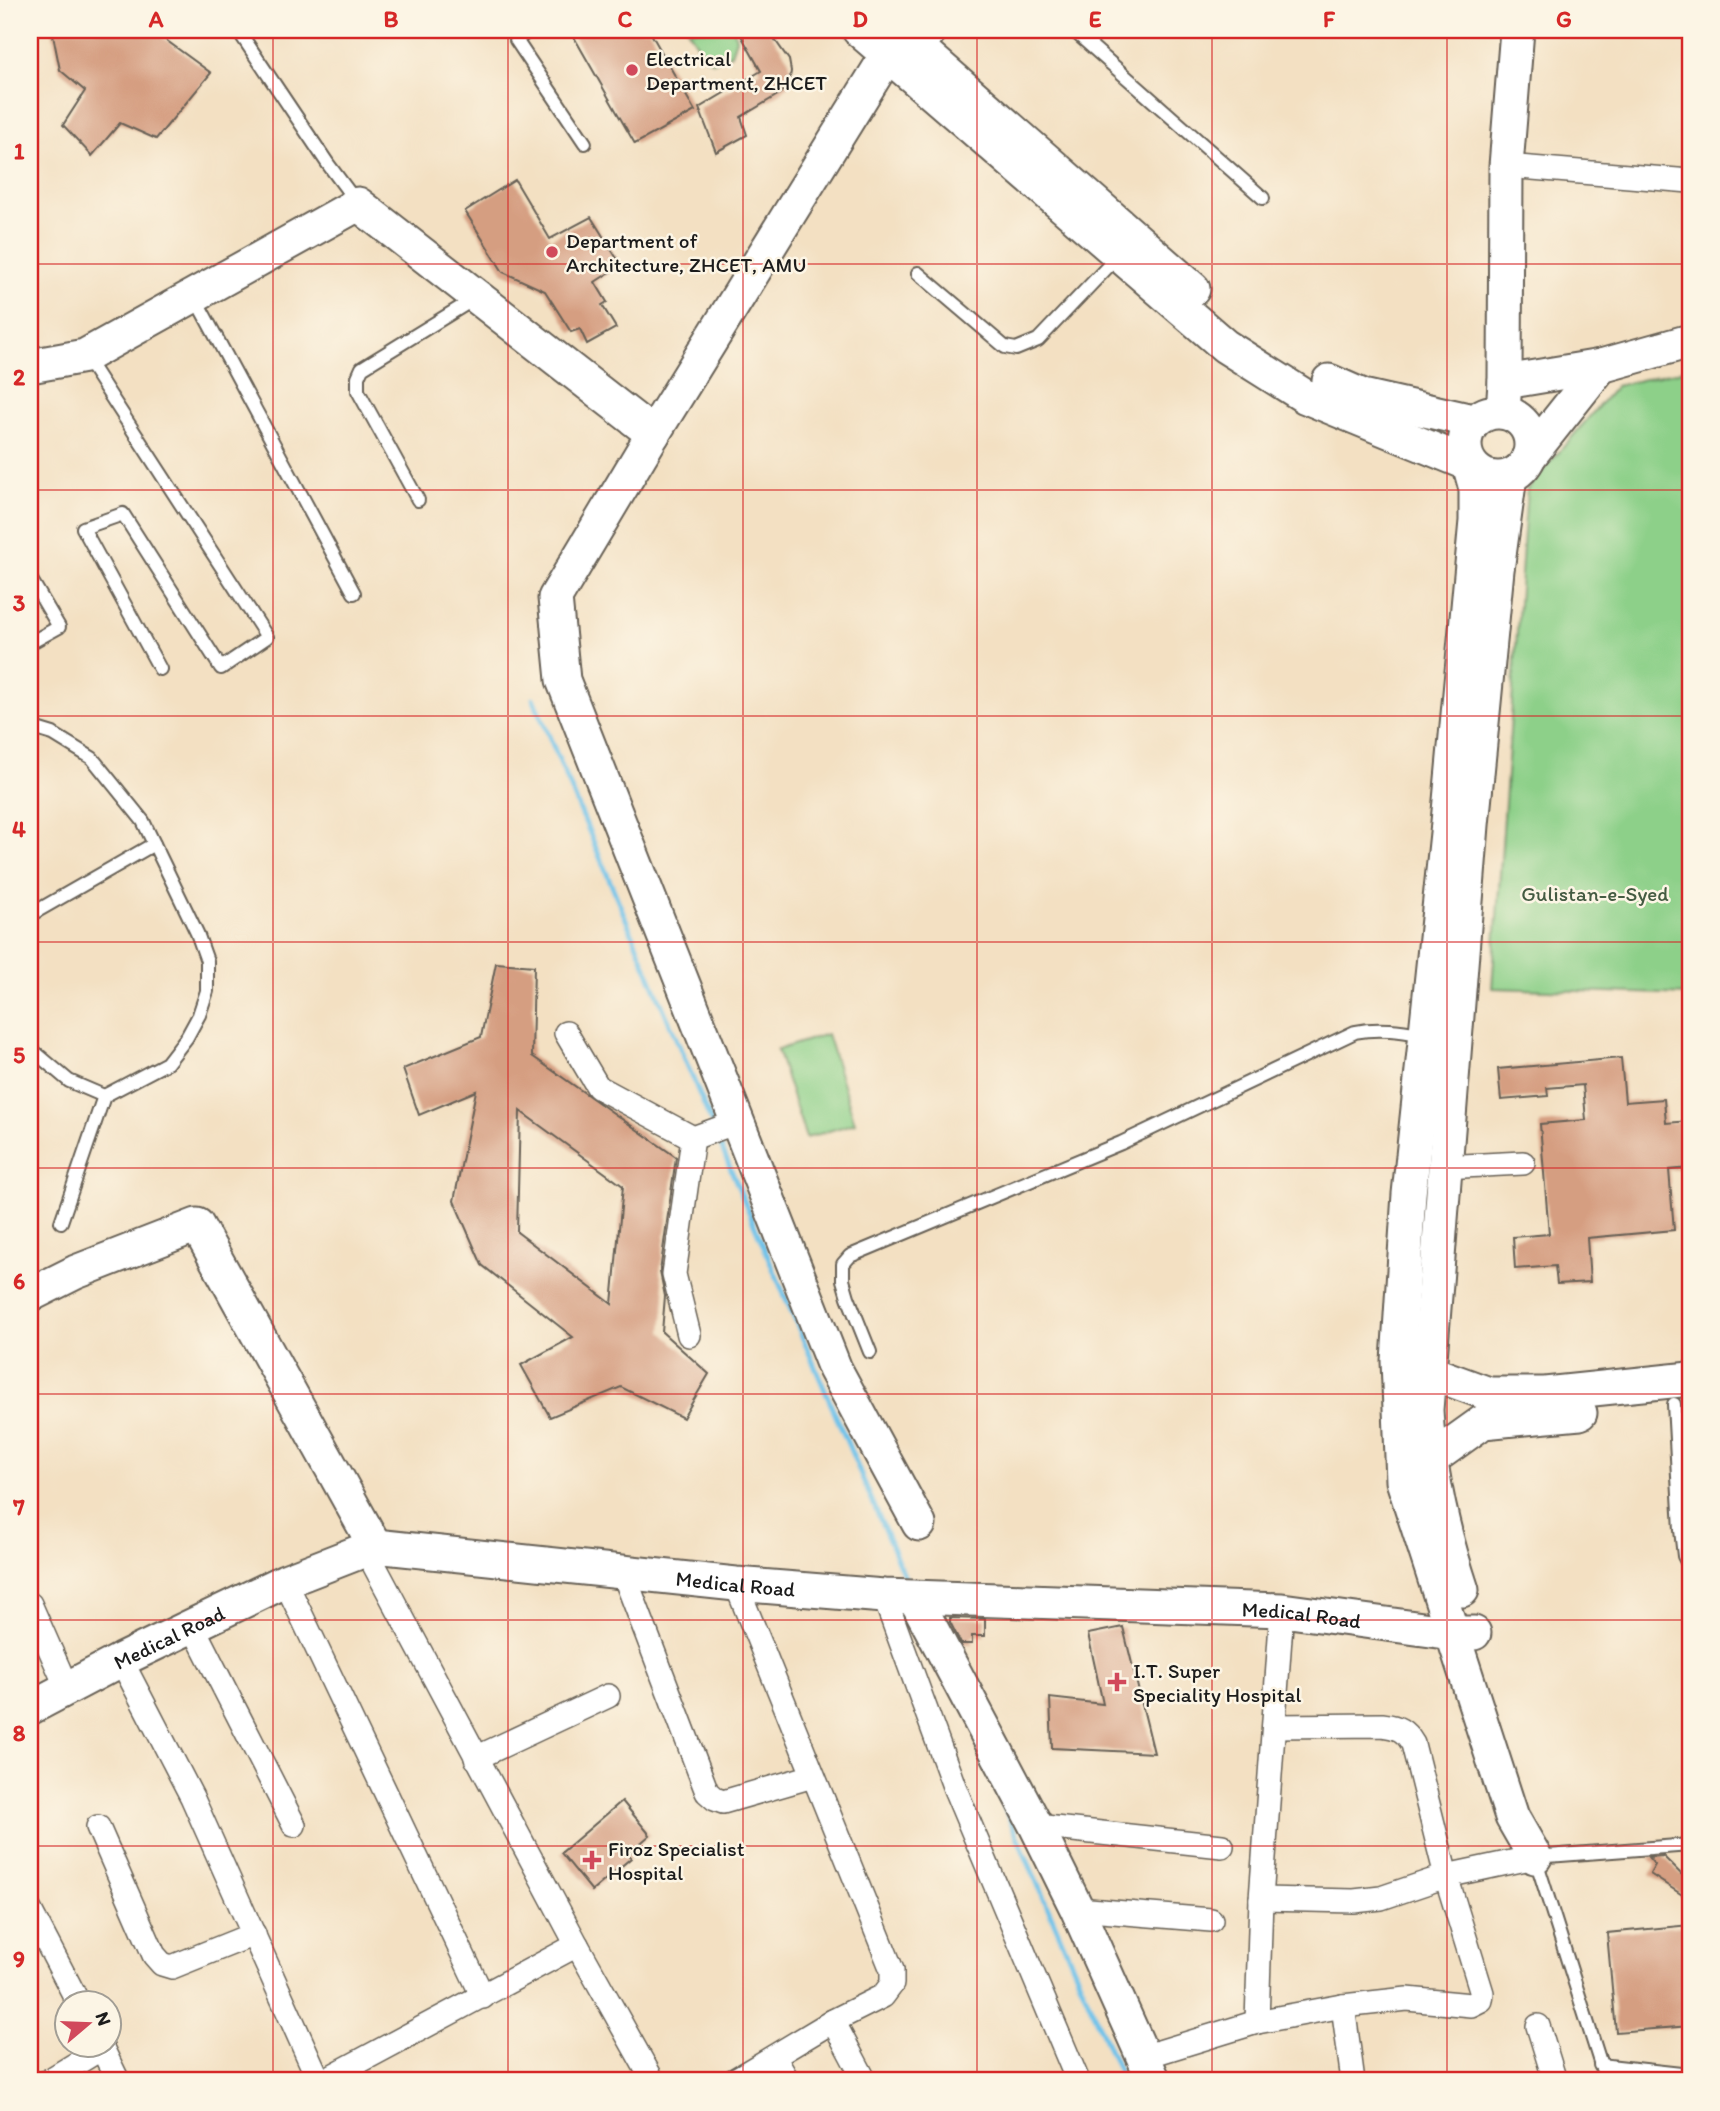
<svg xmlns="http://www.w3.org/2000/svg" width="1720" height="2111" viewBox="0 0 1720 2111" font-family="Itim,sans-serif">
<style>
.green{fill:#8dd089;stroke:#547652;stroke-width:2}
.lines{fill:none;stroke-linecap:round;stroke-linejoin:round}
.stream{stroke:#6dc2ea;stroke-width:5}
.building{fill:#d59e81;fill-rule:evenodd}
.lane-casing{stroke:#676156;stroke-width:16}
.street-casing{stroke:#676156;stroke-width:26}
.secondary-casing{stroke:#676156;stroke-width:37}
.lane{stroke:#fff;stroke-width:12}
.street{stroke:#fff;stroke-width:23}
.secondary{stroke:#fff;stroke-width:33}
.grid{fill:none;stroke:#d62828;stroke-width:2;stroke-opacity:0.55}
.poi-dot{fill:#d1495b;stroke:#fcf5e5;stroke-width:2.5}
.labels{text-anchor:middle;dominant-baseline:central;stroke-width:5;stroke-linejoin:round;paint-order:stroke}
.poi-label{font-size:21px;fill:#1c1c1c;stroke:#fcf5e5;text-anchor:start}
.park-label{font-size:21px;fill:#445b42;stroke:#fcf5e5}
.street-label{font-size:21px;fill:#1c1c1c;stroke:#fcf5e5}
.neatline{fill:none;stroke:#d62828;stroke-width:2.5}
.grid-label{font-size:23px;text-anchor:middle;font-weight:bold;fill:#d62828}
</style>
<rect width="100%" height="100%" fill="#fcf5e5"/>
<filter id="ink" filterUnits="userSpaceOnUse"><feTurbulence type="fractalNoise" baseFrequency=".0143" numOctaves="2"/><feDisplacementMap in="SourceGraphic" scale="14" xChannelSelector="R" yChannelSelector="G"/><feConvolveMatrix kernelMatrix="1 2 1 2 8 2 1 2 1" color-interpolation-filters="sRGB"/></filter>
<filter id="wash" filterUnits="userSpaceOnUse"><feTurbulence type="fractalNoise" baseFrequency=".00686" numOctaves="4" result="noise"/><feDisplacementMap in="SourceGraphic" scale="28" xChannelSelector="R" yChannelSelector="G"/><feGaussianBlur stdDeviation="1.57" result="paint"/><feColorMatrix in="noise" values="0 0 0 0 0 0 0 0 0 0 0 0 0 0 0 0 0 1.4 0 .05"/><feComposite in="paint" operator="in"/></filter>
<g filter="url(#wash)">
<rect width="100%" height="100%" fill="#f3e0c2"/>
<g class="green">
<polygon points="688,30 734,30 736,39 731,54 714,62 707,59"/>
<polygon points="1690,368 1690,995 1492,988 1527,489 1616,386"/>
<polygon points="827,1034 855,1123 806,1138 777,1050"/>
</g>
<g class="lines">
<g class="stream">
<polyline points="533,698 712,1124"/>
<polyline points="717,1137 908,1585"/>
<polyline points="987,1767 1123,2081"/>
</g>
</g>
<g id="blocks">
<g class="building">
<polygon points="52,30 152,30 211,73 156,139 120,123 92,156 63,125 85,91 60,70"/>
<polygon points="570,30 649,30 695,111 635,144"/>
<polygon points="738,30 768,30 789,60 791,71 789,85 781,93 741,117 747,135 716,152 699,108 761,71"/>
<polygon points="515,180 550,239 591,217 621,265 595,282 607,302 602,305 616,328 587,344 580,329 571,332 545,291 503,272 465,211"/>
<path d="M496,963L534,966L532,1056L676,1157L660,1272L665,1296L662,1332L709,1374L683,1418L621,1387L550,1417L521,1365L573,1337L482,1265L454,1201L476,1091L419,1115L403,1069L481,1037ZM520,1111L623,1186L612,1304L517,1232Z"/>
<polygon points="1621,1058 1625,1102 1664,1099 1666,1123 1690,1121 1690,1168 1669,1170 1674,1230 1587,1238 1590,1282 1557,1284 1555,1266 1515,1269 1513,1237 1549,1234 1540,1124 1586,1120 1583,1085 1547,1088 1548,1096 1501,1100 1498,1069"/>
<polygon points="950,1618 985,1619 985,1636 972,1636 972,1644 961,1644 950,1622"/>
<polygon points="1123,1627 1154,1753 1052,1748 1050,1698 1103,1704 1088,1634"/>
<polygon points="622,1801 650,1835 628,1854 631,1858 592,1891 561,1853"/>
<polygon points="1663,1856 1690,1883 1690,1900 1650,1874 1655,1865 1648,1857"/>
<polygon points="1690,1925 1690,2026 1616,2032 1607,1933"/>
</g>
</g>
</g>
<g filter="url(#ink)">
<use href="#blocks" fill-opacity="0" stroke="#676156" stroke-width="2"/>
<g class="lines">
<defs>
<g id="lane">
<polyline points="238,30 328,164 357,203"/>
<polyline points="530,30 516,40 585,143"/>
<polyline points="1073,30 1263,198"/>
<polyline points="924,53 944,30"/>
<polyline points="918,273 1005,347 1016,349 1038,340 1119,255"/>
<polyline points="194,296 354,593"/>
<polyline points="86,358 267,637 221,668 123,514 83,528 160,669"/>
<polyline points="418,500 358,391 358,377 362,368 474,299"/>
<polyline points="30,578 59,627 30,643"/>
<polyline points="30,727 53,734 92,758 143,821 197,933 207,961 207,991 199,1015 187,1037 167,1063 104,1096 61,1222"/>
<polyline points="30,915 154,844"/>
<polyline points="30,1048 69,1081 104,1096"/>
<path d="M870,1352L848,1297L843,1280V1264L850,1256L1121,1143L1355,1032C1379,1027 1402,1031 1426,1035"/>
<polyline points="1674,1404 1681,1530 1684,1556 1690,1568"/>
<polyline points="1600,2065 1690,2075"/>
<polyline points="1606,2081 1535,1857 1690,1845"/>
</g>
<g id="street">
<polyline points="1506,166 1690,181"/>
<polyline points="566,1033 598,1087 693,1138 737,1122"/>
<polyline points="1443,1167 1523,1163"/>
<polyline points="689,1335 674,1274 693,1138"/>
<polyline points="365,1548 577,1945 653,2081"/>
<polyline points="623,1572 707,1792 715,1799 723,1802 813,1776"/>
<polyline points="285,1581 483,1997"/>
<polyline points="736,1584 892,1970 892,1984 883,1996 833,2021"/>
<polyline points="884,1596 955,1789 1078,2081"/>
<polyline points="30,1604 67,1688"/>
<polyline points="193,1627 294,1825"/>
<polyline points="121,1660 192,1797 319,2081"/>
<polyline points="476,1758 608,1696"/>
<polyline points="1036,1826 1222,1846"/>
<polyline points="98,1827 154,1955 162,1964 172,1967 254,1934"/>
<polyline points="1261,1899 1354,1901 1381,1898 1446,1876 1535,1857"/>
<polyline points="1077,1909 1211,1920"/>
<polyline points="30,1910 78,2002"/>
<polyline points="1343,2006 1353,2081"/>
<polyline points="1257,2022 1261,1899 1282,1610"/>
<polyline points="1538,2026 1555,2081"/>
<polyline points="100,2044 118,2081"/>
<polyline points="774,2057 788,2081"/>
<path d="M1143,2057L1257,2022L1343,2006L1407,1999L1471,2005L1481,2000L1482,1993L1446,1876L1413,1744C1405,1730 1398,1727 1382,1725L1274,1726"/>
<polyline points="48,2081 102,2048"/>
<polyline points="323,2081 577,1945"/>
<polyline points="733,2081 833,2021 865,2081"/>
</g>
<g id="secondary">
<polyline points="859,30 1225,346 1306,397 1469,464 1476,489 1476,521 1447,833 1409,1194 1398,1361 1403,1481 1512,1817 1535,1857"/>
<polyline points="898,30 1193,289"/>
<polyline points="30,366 85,356 358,204 653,434 887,56"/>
<polyline points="1329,381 1363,396 1473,421"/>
<polyline points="1505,382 1601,366 1690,341"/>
<circle cx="1498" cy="445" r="33"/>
<polyline points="1503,412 1505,382 1506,166 1517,30"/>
<polyline points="653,434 555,598 563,680 835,1369 919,1524"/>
<polyline points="1528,458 1601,366"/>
<polyline points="30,1295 76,1272 197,1225 375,1546"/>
<polyline points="1410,1365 1489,1394 1545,1394 1690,1379"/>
<polyline points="1430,1460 1483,1422 1580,1413"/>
<path d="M1462,1590C1442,1530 1429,1472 1426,1410L1472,825L1497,570L1510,476"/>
<polyline points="915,1598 1036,1826 1077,1909 1154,2081"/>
<path id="s1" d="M30,1708L121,1660L285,1581L375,1546L736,1584L884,1596L1282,1610L1453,1633H1474"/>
</g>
</defs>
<use href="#lane" class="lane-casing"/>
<use href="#street" class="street-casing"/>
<use href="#secondary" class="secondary-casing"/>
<use href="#lane" class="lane"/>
<use href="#street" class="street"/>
<use href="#secondary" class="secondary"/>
</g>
</g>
<path class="grid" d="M273,30V2081M508,30V2081M743,30V2081M977,30V2081M1212,30V2081M1447,30V2081M30,264H1690M30,490H1690M30,716H1690M30,942H1690M30,1168H1690M30,1394H1690M30,1620H1690M30,1846H1690"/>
<g class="poi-dot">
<circle cx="632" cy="70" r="7"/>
<circle cx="552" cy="252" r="7"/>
<path d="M1113.5 1671.5h7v7h7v7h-7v7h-7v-7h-7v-7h7z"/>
<path d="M588.5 1849.5h7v7h7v7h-7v7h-7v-7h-7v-7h7z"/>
</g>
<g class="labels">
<g class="poi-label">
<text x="646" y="58">Electrical<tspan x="646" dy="24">Department, ZHCET</tspan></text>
<text x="566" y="240">Department of<tspan x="566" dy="24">Architecture, ZHCET, AMU</tspan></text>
<text x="1133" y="1670">I.T. Super<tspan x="1133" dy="24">Speciality Hospital</tspan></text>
<text x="608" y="1848">Firoz Specialist<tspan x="608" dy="24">Hospital</tspan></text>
</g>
<g class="park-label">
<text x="1595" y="893">Gulistan-e-Syed</text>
</g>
<g class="street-label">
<text stroke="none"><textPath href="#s1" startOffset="744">Medical Road</textPath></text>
<text stroke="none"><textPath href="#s1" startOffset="1311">Medical Road</textPath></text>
<text stroke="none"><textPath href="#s1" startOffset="156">Medical Road</textPath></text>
</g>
</g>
<rect width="1720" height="2111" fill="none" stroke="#fcf5e5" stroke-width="77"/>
<g transform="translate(88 2024) rotate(71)"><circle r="33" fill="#fcf5e5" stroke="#a29e95" stroke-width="2"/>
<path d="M0-5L12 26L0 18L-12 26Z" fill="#d1495b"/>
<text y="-10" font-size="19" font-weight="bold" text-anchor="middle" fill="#1c1c1c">N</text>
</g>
<rect x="38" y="38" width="1644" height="2034" class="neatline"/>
<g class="grid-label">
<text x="156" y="27">A</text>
<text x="391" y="27">B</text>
<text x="625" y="27">C</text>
<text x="860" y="27">D</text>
<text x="1095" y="27">E</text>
<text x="1329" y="27">F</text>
<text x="1564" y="27">G</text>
<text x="19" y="159">1</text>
<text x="19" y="385">2</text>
<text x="19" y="611">3</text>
<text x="19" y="837">4</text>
<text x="19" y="1063">5</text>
<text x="19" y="1289">6</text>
<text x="19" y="1515">7</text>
<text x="19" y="1741">8</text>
<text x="19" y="1967">9</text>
</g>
</svg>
